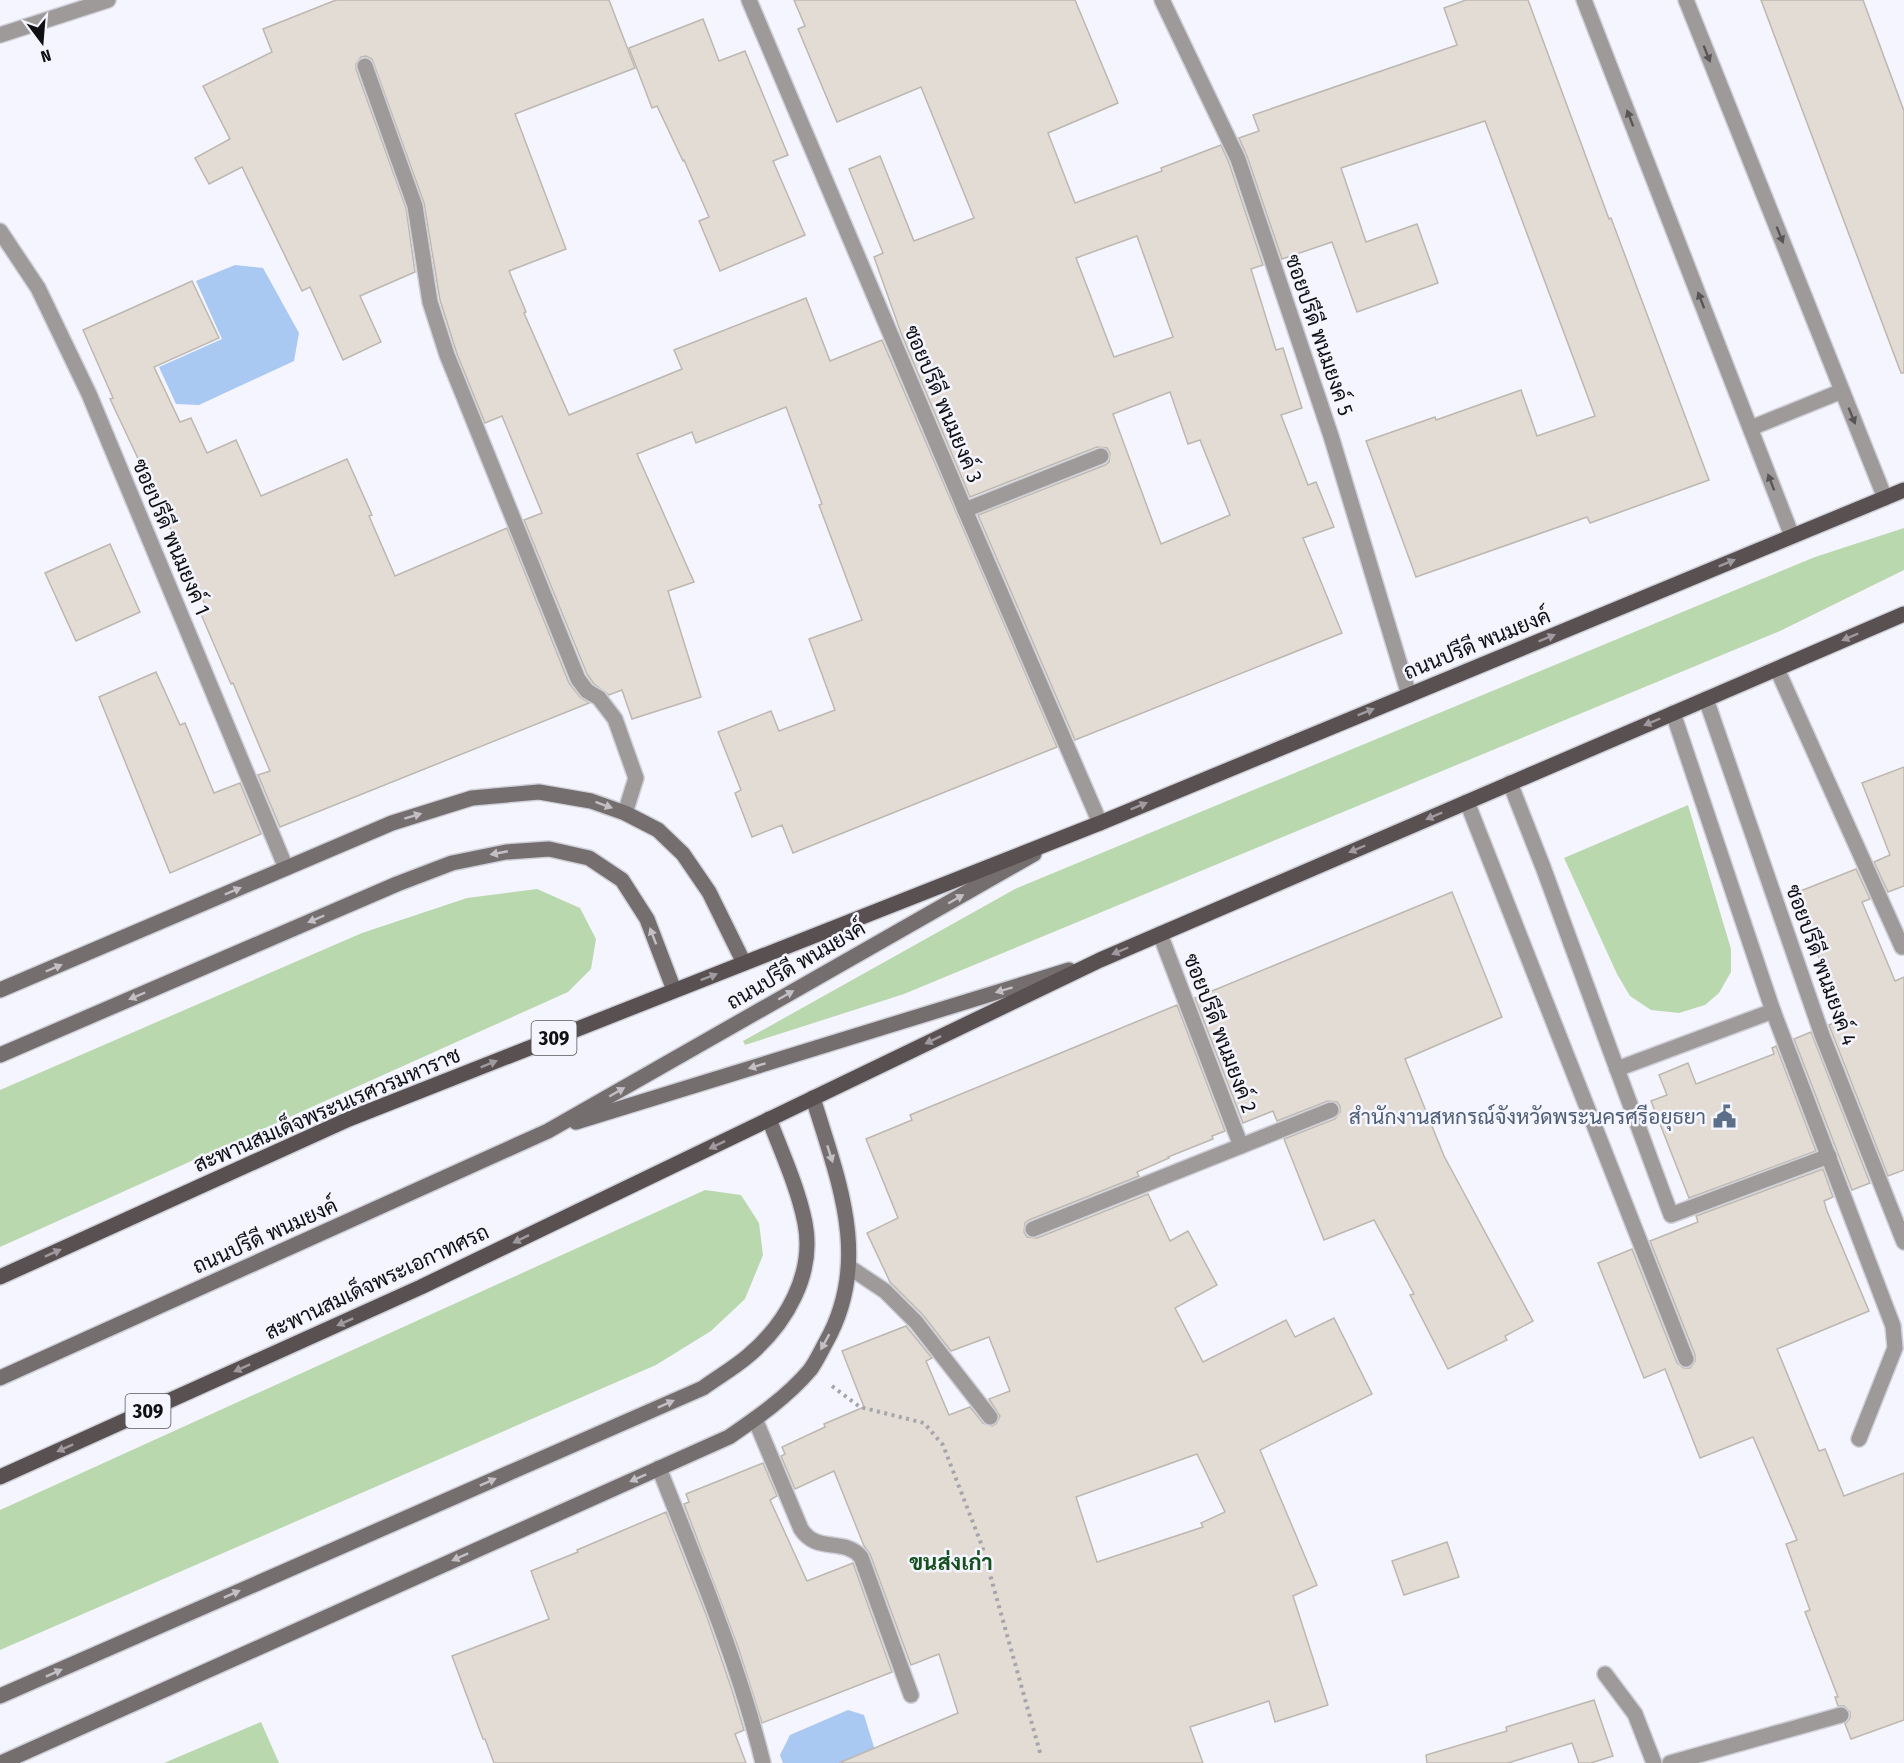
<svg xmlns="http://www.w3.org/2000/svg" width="1904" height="1763" viewBox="0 0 1904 1763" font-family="'Fira Sans Condensed',Sarabun,sans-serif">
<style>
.green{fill:#bad8ae}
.water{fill:#a9c8f2}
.building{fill:#e2dcd4;stroke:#bdb8af;stroke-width:1.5;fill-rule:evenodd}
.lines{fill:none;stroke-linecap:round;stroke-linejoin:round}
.service-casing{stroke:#d0d0d9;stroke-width:18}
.minor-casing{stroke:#d0d0d9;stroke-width:18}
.secondary-casing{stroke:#d0d0d9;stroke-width:18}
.primary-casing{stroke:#d0d0d9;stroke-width:18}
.path{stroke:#a5a5ac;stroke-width:4;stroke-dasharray:3 4.5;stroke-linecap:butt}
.service{stroke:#9f9a9a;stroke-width:15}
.minor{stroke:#9f9a9a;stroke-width:15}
.secondary{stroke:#756e6f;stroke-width:15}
.primary{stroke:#585051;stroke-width:15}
.oneway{fill:#585556}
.oneway2{fill:#9f9a9f}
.oneway3{fill:#c2bfc5}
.labels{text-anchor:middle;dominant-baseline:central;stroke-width:5;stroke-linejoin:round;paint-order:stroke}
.shield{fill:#f5f5ff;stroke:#55555a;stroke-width:1.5}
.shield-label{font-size:20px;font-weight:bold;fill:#101013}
.street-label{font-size:21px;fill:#101013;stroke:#f5f5ff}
.service-label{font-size:21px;fill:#4e5e75;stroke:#f5f5ff;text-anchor:end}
.neighbourhood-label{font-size:22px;font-weight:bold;fill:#16501e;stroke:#f5f5ff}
</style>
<rect width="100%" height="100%" fill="#f5f5ff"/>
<g class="green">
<polygon points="1904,528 1904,570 1780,631 904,994 745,1045 743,1041 1015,889 1815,557"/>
<polygon points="1688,805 1731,949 1731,972 1719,993 1705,1005 1679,1013 1651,1010 1630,996 1617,974 1564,858"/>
<polygon points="537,889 580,908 596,939 591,969 568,992 0,1247 0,1090 362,933 467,898"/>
<polygon points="705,1190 741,1195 759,1223 763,1255 745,1299 711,1331 656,1365 0,1650 0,1510"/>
<polygon points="261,1722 279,1763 164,1763"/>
</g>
<g class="water">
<polygon points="235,265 263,268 299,333 294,361 199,405 176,404 159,367 222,339 196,281"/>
<polygon points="848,1710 864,1715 879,1763 783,1763 780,1755 790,1735"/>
</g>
<g class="building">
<polygon points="336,0 609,0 635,68 515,114 566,249 509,271 526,312 524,313 569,415 682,369 674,350 806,298 830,361 882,340 1057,747 793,853 782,825 752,837 735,793 741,790 718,732 771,711 779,731 835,710 809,639 862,620 819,505 822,504 786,407 696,443 692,432 637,454 694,582 668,591 701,697 632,719 622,690 609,695 594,684 587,674 524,520 542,513 502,416 485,423 457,354 440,300 424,203 372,59 366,56 361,57 356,64 356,69 406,208 415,272 360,296 381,342 343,360 310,287 302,291 242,167 209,184 195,158 230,139 203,86 272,52 263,29"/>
<path d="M794,0H1075L1118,103L1048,133L1075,203L1162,171L1161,168L1221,145L1229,163L1263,265L1251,269L1276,350L1283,348L1302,408L1281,415L1308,485L1316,482L1334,527L1303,538L1342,633L1075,740L978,515L1105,465L1109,462L1110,453L1107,448L1097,447L970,497L901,333L874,257L883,253L849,169L880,156L914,241L974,218L921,87L837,122L798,29L805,26ZM1137,236L1173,337L1114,357L1076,258ZM1170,392L1188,444L1200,440L1230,515L1161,544L1113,414Z"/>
<polygon points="1466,0 1528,0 1609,219 1611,218 1709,480 1590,523 1587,517 1416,577 1366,441 1435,417 1436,420 1521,390 1537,436 1595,416 1485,121 1341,168 1366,242 1417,224 1438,283 1357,312 1332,242 1282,259 1247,156 1239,138 1259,131 1253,115 1457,45 1444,8"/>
<polygon points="1761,0 1863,0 1904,111 1904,373 1901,373"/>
<polygon points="703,19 719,61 745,51 788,155 773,161 805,235 720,271 699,221 709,217 684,160 683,161 657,106 652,108 629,48"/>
<polygon points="192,281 219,338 154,367 180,422 191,418 207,453 236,440 261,496 347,459 372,515 369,516 395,576 507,528 569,683 580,697 589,703 280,827 258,775 270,771 233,683 231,684 200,612 207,609 161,508 157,508 146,486 150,484 110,399 113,398 83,330"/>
<polygon points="110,544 140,612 76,641 45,573"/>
<polygon points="156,672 180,725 185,723 214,793 240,783 261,834 170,873 99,697"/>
<polygon points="1904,767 1904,886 1888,892 1874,862 1890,855 1862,783"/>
<polygon points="1856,869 1870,899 1862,902 1895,981 1904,977 1904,1170 1888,1176 1829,1025 1837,1022 1831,1007 1838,1004 1793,894"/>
<polygon points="1452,892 1502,1017 1405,1059 1444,1156 1533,1321 1505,1336 1507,1340 1448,1369 1410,1295 1414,1294 1374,1220 1324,1240 1284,1139 1335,1119 1340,1112 1340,1106 1337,1102 1328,1101 1277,1121 1273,1111 1243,1123 1195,998"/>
<path d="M1177,1005L1225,1131L1212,1136L1213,1139L1168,1157L1169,1158L1137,1172L1139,1176L1029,1220L1025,1223L1024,1232L1027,1237L1037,1238L1148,1194L1170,1241L1188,1231L1217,1285L1175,1308L1203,1362L1286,1320L1295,1337L1334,1318L1372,1394L1260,1450L1317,1585L1293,1596L1328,1705L1275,1722L1269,1701L1190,1727L1203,1763H839L958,1713L939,1654L911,1665L870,1554L864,1546L834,1471L795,1489L781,1456L785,1454L782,1447L825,1427L824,1424L864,1407L842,1351L906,1326L932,1358L926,1361L949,1415L970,1407L983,1423L992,1426L996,1424L1000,1416L989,1399L1010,1391L989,1337L951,1351L923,1315L890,1282L867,1233L898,1218L866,1139L912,1120L910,1115ZM1197,1454L1225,1512L1201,1523L1203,1527L1097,1562L1076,1497Z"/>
<polygon points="1811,1032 1870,1183 1852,1190 1794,1039"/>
<polygon points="1776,1046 1816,1151 1689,1198 1651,1101 1667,1095 1659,1075 1688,1063 1696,1084 1774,1054 1772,1048"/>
<polygon points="1823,1169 1833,1197 1824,1201 1827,1211 1869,1311 1777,1349 1819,1451 1825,1449 1844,1496 1904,1473 1904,1720 1851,1739 1845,1724 1850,1718 1850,1712 1844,1706 1838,1706 1835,1697 1838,1697 1805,1612 1810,1610 1786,1544 1797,1540 1753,1437 1700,1458 1665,1369 1644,1378 1598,1263 1632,1249 1677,1363 1684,1368 1690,1368 1695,1361 1695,1355 1650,1241 1698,1222 1696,1216"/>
<polygon points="763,1463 777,1496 770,1500 807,1581 853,1563 892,1672 762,1723 738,1647 684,1504 689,1502 686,1494"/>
<polygon points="666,1512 707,1617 732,1690 744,1730 735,1734 746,1763 494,1763 485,1739 483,1739 452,1656 549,1619 531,1571 578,1552 577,1550"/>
<polygon points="1447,1542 1459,1577 1404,1595 1392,1561"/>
<polygon points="1594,1700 1613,1756 1591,1763 1579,1763 1572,1743 1508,1763 1427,1763 1426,1755 1507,1731 1506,1727"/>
</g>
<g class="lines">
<defs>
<g id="service">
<polyline points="1584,0 1792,536"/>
<polyline points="1686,0 1885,498"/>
<polyline points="0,35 108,0"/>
<polyline points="1751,428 1842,391"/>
<polyline points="965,510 1101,456"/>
<polyline points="1777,669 1902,947 1904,946"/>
<polyline points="1510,783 1543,867 1617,1069 1773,1011 1673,713"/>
<polyline points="1467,802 1686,1359"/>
<polyline points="1773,1011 1893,1326 1895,1348 1859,1439"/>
<polyline points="1617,1069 1671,1215 1829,1156"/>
<polyline points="1033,1229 1331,1110"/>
<polyline points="849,1267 885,1291 916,1322 990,1417"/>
<path d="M755,1419L801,1529C817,1554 844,1537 861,1557L911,1695"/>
<path d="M659,1468C697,1565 738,1661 763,1763"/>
<polyline points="1670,1763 1841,1715"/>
</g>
<g id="minor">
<polyline points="749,0 965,510 1100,823"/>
<polyline points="1162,0 1238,159 1331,436 1409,695"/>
<polyline points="365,66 415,206 430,302 447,355 578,679 587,691 599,698 615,719 636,778 625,813"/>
<polyline points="0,231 38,288 89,394 286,868"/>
<polyline points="1706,699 1822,1035 1904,1242"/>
<polyline points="1160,934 1241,1146"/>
<polyline points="1605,1674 1635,1714 1654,1763"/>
</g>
<g id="secondary">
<polyline points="0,990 392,823 472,798 539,792 591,801 625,813 658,830 683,854 709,892 744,963"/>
<polyline points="0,1055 397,884 452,863 506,852 549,849 589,858 622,880 647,919 674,990"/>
<polyline points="576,1122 1069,970"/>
<polyline points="0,1378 548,1131 1034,854"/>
<path d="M0,1696L703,1388C718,1377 734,1368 748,1356C786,1324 815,1274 805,1223C798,1188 782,1153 769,1119"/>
<path d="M1,1763L729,1437C758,1417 787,1397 810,1370C816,1362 821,1351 826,1342C872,1260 838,1180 813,1098"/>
</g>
<g id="primary">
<polyline points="0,1277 349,1119 1100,823 1904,490"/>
<polyline points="0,1477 421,1287 1100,960 1904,614"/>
</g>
</defs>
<use href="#service" class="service-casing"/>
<use href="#minor" class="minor-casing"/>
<use href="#secondary" class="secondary-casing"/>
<use href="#primary" class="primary-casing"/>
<polyline class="path" points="832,1386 860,1407 924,1423 943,1445 982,1546 1041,1756"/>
<use href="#service" class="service"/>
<use href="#minor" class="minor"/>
<use href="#secondary" class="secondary"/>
<use href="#primary" class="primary"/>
</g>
<defs><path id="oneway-solid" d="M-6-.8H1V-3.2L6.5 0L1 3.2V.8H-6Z" transform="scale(1.5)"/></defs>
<g class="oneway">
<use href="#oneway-solid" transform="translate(1707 54) rotate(68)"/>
<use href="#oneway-solid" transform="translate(1630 118) rotate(-111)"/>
<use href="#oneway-solid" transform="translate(1780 235) rotate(68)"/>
<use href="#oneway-solid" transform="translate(1701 300) rotate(-111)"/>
<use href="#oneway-solid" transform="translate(1852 416) rotate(68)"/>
<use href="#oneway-solid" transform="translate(1771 482) rotate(-111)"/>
</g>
<g class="oneway2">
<use href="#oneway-solid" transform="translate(1727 563) rotate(-22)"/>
<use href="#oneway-solid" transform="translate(1850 637) rotate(157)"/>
<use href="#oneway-solid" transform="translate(1547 638) rotate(-22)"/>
<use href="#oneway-solid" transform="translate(1366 712) rotate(-22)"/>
<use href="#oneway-solid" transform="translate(1652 722) rotate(157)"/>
<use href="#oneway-solid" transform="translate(1139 806) rotate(-22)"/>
<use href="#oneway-solid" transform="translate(1434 816) rotate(157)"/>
<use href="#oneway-solid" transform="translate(1357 849) rotate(157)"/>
<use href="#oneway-solid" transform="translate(1120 951) rotate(157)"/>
<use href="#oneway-solid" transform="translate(709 977) rotate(-21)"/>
<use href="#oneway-solid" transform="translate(933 1040) rotate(154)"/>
<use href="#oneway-solid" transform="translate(489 1064) rotate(-22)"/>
<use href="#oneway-solid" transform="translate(717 1145) rotate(154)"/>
<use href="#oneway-solid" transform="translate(521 1239) rotate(154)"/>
<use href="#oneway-solid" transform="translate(53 1253) rotate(-24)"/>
<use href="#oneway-solid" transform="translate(345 1322) rotate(156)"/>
<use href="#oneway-solid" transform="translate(242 1368) rotate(156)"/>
<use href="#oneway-solid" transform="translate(65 1448) rotate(156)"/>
</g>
<g class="oneway3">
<use href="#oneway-solid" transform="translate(604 805) rotate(20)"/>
<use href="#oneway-solid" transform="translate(413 816) rotate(-17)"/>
<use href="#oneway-solid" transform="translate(499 853) rotate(169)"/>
<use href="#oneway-solid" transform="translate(233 891) rotate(-23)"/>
<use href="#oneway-solid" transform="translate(956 899) rotate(-30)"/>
<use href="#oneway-solid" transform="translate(316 919) rotate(157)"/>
<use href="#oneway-solid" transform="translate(653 936) rotate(-111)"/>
<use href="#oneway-solid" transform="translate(54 968) rotate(-23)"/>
<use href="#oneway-solid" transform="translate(1004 990) rotate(163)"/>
<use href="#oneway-solid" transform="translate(786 995) rotate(-30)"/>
<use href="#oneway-solid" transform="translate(137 996) rotate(157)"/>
<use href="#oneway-solid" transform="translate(757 1066) rotate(163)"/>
<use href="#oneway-solid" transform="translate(617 1092) rotate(-30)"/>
<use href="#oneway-solid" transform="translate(830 1154) rotate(72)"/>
<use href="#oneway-solid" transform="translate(825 1342) rotate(119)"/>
<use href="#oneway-solid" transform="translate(666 1404) rotate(-24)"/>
<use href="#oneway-solid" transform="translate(638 1478) rotate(156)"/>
<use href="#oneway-solid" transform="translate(488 1482) rotate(-24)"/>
<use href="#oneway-solid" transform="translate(460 1557) rotate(156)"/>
<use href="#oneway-solid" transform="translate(232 1594) rotate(-24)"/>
<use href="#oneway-solid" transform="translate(54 1673) rotate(-24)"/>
</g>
<defs>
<symbol id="civic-bare" viewBox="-9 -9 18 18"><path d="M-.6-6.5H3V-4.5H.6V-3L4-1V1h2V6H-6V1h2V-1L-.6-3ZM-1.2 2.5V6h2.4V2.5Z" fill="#5c6f8a" stroke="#f5f5ff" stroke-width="2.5" paint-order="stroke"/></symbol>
</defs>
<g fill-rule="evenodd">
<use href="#civic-bare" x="1708" y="1100" width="33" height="33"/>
</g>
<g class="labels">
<g class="shield">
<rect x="531.5" y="1021" width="45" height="34" rx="4.5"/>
<rect x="125.5" y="1394" width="45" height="34" rx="4.5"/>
</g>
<g class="shield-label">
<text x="554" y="1038">309</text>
<text x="148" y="1411">309</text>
</g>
<g class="street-label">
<text transform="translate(1319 335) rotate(71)">ซอยปรีดี พนมยงค์ 5</text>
<text transform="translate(943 404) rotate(67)">ซอยปรีดี พนมยงค์ 3</text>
<text transform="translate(171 537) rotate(67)">ซอยปรีดี พนมยงค์ 1</text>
<text transform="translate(1477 644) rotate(-22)">ถนนปรีดี พนมยงค์</text>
<text transform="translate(796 965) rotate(-30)">ถนนปรีดี พนมยงค์</text>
<text transform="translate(1821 965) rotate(70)">ซอยปรีดี พนมยงค์ 4</text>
<text transform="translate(1220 1033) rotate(69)">ซอยปรีดี พนมยงค์ 2</text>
<text transform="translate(327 1110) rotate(-23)">สะพานสมเด็จพระนเรศวรมหาราช</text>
<text transform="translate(265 1236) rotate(-24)">ถนนปรีดี พนมยงค์</text>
<text transform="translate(377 1282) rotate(-25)">สะพานสมเด็จพระเอกาทศรถ</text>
</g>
<g class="service-label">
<text x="1706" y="1117">สํานักงานสหกรณ์จังหวัดพระนครศรีอยุธยา</text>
</g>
<g class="neighbourhood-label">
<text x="951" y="1562">ขนส่งเก่า</text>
</g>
</g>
<g transform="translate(42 42) rotate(164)" stroke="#f5f5ff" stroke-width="4.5" paint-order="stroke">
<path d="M0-4.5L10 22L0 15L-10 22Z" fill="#101013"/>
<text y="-9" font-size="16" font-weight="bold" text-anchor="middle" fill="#101013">N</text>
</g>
</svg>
